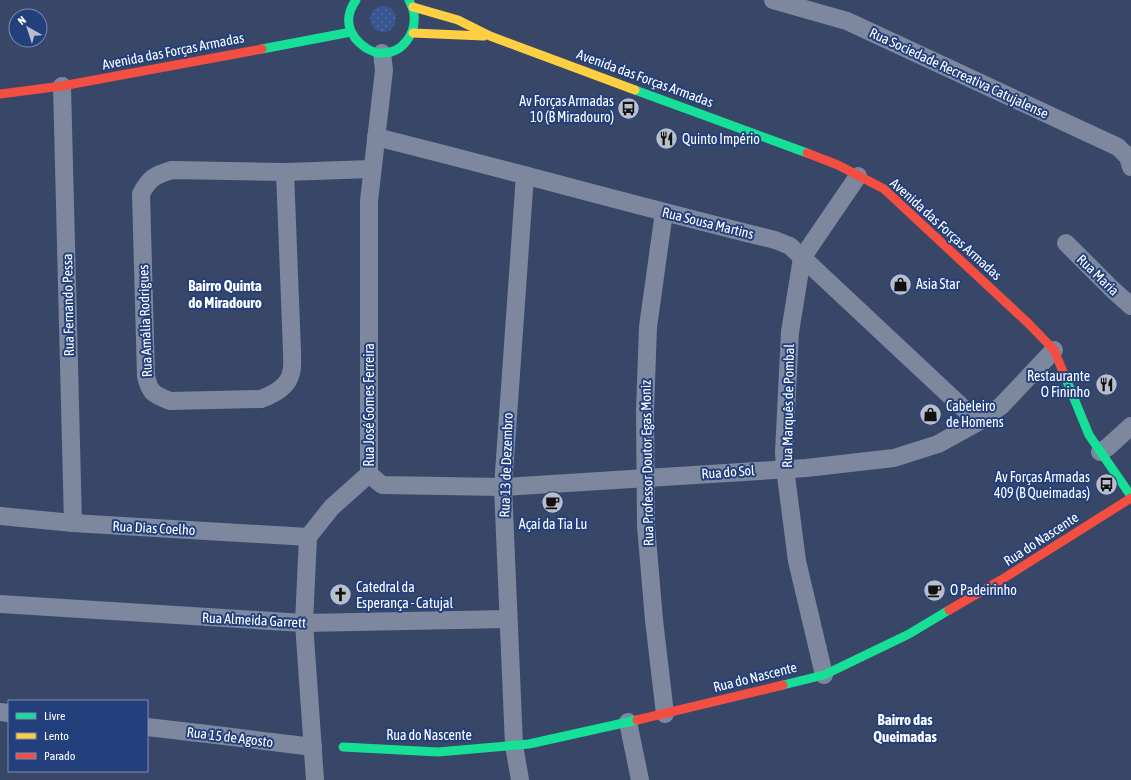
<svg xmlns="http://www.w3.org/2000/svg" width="1131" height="780" viewBox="0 0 1131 780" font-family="'Asap Condensed',sans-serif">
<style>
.grass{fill:url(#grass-dots)}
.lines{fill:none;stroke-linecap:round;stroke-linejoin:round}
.street{stroke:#7d889f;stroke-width:18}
.fast{stroke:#16e098;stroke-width:9}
.slow{stroke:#ffcf43;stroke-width:9}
.jam{stroke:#f24e42;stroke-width:9}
.labels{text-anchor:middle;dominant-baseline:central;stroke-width:4;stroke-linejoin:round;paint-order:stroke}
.street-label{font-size:14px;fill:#fff;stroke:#24407c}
.poi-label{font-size:14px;fill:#fff;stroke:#24407c;text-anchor:start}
.neighbourhood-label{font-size:15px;font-weight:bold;fill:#fff;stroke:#24407c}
</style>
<defs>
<pattern id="grass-dots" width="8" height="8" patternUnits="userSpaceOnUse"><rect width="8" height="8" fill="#375692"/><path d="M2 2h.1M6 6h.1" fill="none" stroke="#556fa2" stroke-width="1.8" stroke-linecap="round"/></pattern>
</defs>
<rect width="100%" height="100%" fill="#384768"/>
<circle class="grass" cx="383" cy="19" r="13"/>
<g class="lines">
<g class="street">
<polyline points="773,0 847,21 1118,147 1128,157 1131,167"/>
<polyline points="62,86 73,523"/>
<path d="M376,137C509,170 641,207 775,240L790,246L978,422"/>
<path d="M285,172L292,351C292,358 293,367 291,373C288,387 272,395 261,399L170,401C154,394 150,394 146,376L141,194C149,178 155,175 172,170L285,172L372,169"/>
<polyline points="664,212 648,327 645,410 646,526 654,620 665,714"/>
<polyline points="1066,243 1113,290 1131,306"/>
<polyline points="1100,452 1108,447 1131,426"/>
<polyline points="369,474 382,485 503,487 806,468 894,458 938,444 978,422 1001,406 1054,350"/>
<polyline points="0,516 73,523 308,537"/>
<polyline points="0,604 304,623 508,619"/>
<polyline points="824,675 797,561 785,468 784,453 790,332 802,258 858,176"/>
<polyline points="0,712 9,713"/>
<polyline points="628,722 640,780"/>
<polyline points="147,727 216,735 313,747"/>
<polyline points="315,780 304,623 308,537 332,507 369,474 369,201 384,70 382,53"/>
<polyline points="520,780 514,745 503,487 525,175"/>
</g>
<g class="fast">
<path d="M356,0C343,18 348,36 366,48C371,51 377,54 383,53C403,53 416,33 414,15C414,10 411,5 409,0"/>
<polyline points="262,49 351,32"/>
<polyline points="635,90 807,153"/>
<polyline points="1064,374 1089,435 1131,496"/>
<polyline points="783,685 824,675 909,634 949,610"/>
<polyline points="343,747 438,752 529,744 637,720"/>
</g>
<g class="slow">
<polyline points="413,7 458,20 490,36 635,90"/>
<polyline points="413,33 484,36"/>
</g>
<g class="jam">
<polyline points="0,94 62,86 262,49"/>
<polyline points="807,153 838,165 884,189 1029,324 1054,350 1064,374"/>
<polyline points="949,610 1001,580 1131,498"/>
<polyline points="637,720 783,685"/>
</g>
</g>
<defs>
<symbol id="bus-disc" viewBox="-11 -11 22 22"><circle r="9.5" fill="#b9bfca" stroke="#24407c"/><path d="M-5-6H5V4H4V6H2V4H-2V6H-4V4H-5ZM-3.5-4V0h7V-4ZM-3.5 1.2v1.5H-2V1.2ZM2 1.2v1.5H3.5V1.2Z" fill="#111"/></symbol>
<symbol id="restaurant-disc" viewBox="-11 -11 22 22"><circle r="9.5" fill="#b9bfca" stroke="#24407c"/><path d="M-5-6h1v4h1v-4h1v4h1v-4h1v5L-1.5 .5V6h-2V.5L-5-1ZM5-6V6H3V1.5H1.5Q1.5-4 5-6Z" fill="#111"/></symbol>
<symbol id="shop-disc" viewBox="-11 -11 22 22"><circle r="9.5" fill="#b9bfca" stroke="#24407c"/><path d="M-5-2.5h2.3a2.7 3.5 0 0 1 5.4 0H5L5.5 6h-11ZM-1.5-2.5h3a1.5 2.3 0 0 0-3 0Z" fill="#111"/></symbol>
<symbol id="cafe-disc" viewBox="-11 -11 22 22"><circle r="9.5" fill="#b9bfca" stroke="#24407c"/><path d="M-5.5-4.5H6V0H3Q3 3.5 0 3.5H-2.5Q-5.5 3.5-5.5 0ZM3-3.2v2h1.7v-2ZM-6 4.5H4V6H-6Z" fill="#111"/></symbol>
<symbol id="church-disc" viewBox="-11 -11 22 22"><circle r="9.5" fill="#b9bfca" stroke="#24407c"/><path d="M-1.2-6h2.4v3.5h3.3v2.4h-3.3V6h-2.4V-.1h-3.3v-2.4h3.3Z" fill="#111"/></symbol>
</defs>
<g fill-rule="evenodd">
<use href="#bus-disc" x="616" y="96" width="25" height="25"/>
<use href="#restaurant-disc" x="654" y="126" width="25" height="25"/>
<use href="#shop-disc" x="888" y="272" width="25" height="25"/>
<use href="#restaurant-disc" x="1094" y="372" width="25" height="25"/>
<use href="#shop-disc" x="918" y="402" width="25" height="25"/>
<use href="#bus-disc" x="1094" y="472" width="25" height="25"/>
<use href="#cafe-disc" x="540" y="490" width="25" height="25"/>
<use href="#cafe-disc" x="922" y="578" width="25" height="25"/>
<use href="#church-disc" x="328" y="582" width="25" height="25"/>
</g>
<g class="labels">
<g class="street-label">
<text transform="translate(173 51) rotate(-11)">Avenida das Forças Armadas</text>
<text transform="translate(959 73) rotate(25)">Rua Sociedade Recreativa Catujalense</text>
<text transform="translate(645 78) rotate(20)">Avenida das Forças Armadas</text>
<text transform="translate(708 223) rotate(14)">Rua Sousa Martins</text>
<text transform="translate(946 229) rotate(42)">Avenida das Forças Armadas</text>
<text transform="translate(1098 275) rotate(44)">Rua Maria</text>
<text transform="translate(68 305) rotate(-91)">Rua Fernando Pessa</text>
<text transform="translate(145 321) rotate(-92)">Rua Amália Rodrigues</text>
<text transform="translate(369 405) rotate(-90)">Rua José Gomes Ferreira</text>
<text transform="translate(788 406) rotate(-89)">Rua Marquês de Pombal</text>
<text transform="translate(647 463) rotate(-91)">Rua Professor Doutor Egas Moniz</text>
<text transform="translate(506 465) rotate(-88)">Rua 13 de Dezembro</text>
<text transform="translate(728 472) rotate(-4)">Rua do Sol</text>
<text transform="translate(154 528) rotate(3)">Rua Dias Coelho</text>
<text transform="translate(1041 539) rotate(-33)">Rua do Nascente</text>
<text transform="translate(254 620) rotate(3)">Rua Almeida Garrett</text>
<text transform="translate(755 677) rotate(-14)">Rua do Nascente</text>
<text x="429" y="735">Rua do Nascente</text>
<text transform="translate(230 737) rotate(7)">Rua 15 de Agosto</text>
</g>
<g class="poi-label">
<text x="614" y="101" text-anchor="end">Av Forças Armadas<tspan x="614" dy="16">10 (B Miradouro)</tspan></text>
<text x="682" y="139">Quinto Império</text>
<text x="916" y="284">Asia Star</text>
<text x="1090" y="376" text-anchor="end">Restaurante<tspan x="1090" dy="16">O Fininho</tspan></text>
<text x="946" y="406">Cabeleiro<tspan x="946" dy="16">de Homens</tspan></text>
<text x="1090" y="477" text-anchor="end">Av Forças Armadas<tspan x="1090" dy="16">409 (B Queimadas)</tspan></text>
<text x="553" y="524" text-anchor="middle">Açaí da Tia Lu</text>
<text x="356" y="587">Catedral da<tspan x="356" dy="16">Esperança - Catujal</tspan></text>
<text x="950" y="590">O Padeirinho</text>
</g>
<g class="neighbourhood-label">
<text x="225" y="285">Bairro Quinta<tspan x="225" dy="17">do Miradouro</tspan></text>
<text x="905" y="719">Bairro das<tspan x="905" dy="17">Queimadas</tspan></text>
</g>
</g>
<rect x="8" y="700" width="140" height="72" fill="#24407c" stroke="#7c8cb0"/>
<rect x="16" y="713" width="20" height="6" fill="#16e098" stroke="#7c8cb0"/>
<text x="44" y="720" font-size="12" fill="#ffffff">Livre</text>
<rect x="16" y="733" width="20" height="6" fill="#ffcf43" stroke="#7c8cb0"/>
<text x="44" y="740" font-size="12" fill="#ffffff">Lento</text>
<rect x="16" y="753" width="20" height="6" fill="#f24e42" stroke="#7c8cb0"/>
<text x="44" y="760" font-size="12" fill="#ffffff">Parado</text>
<g transform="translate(28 28) rotate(321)"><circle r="19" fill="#24407c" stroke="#7c8cb0"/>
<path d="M0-3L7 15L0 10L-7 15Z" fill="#b9bfca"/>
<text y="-6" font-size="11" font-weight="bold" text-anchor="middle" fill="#ffffff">N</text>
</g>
</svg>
